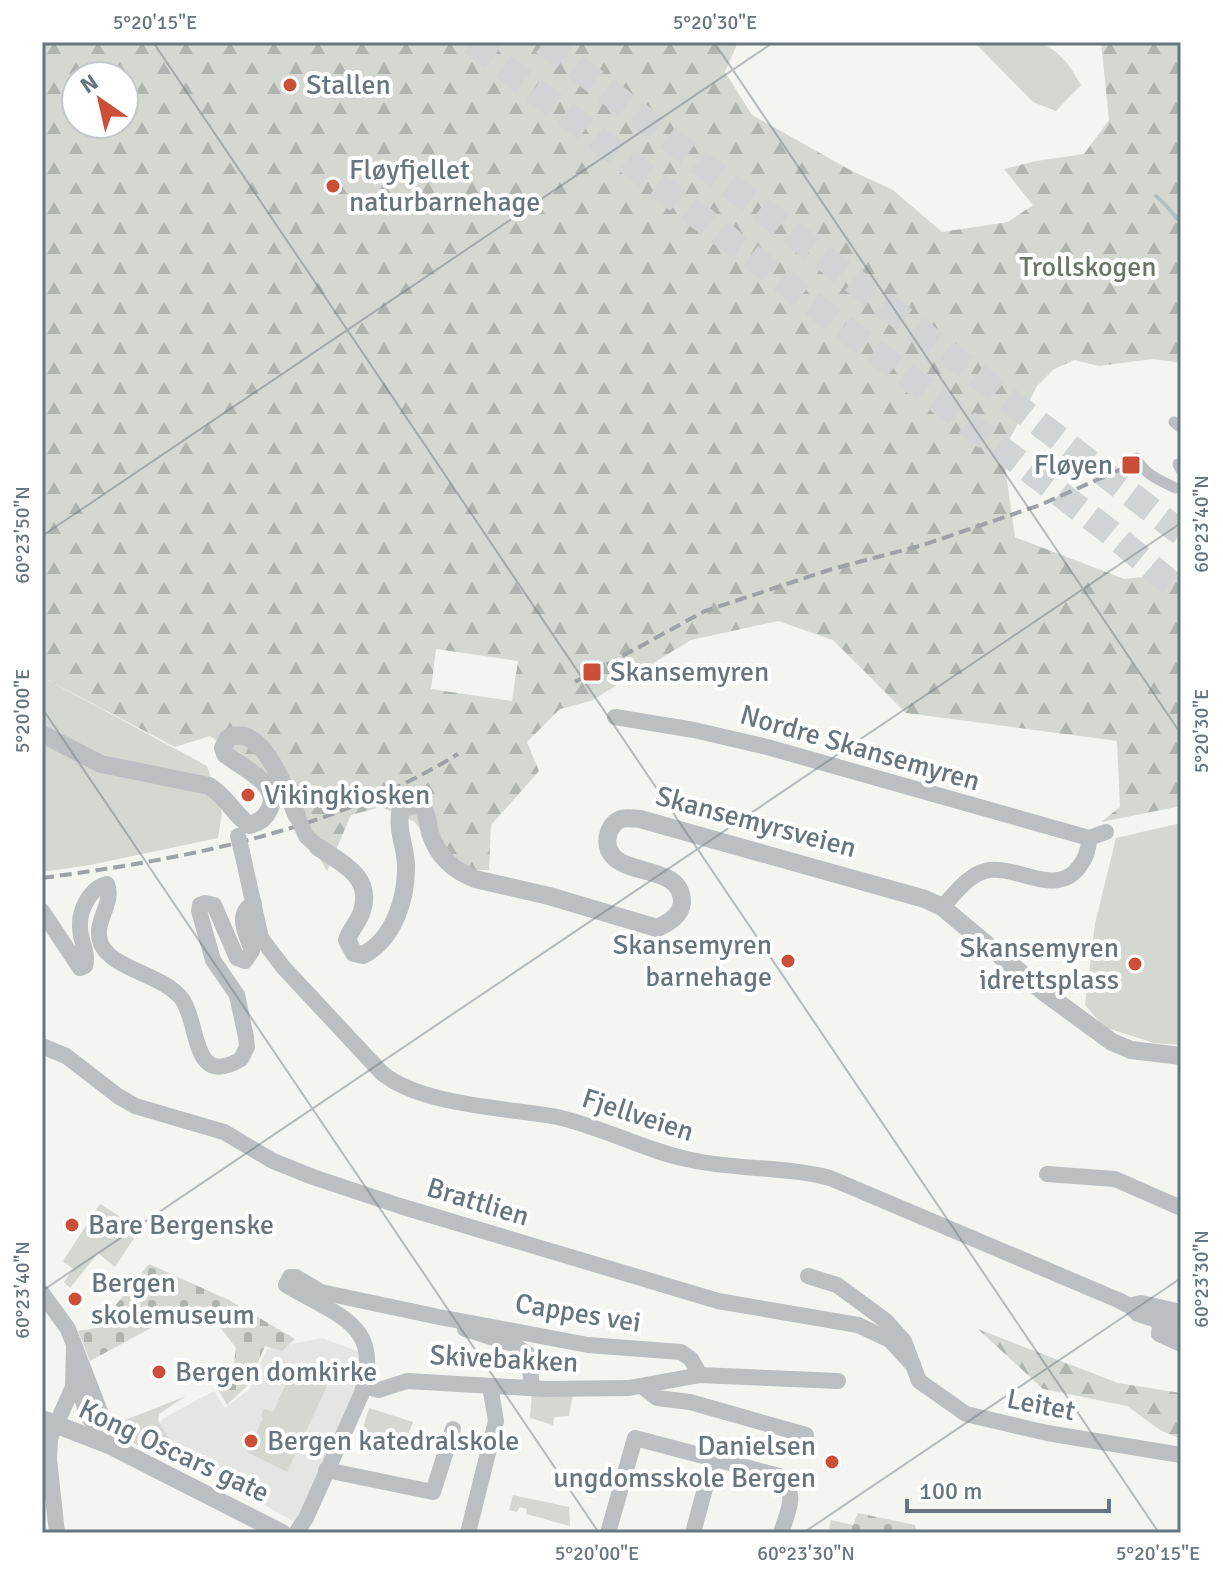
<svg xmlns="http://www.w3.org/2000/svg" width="1223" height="1575" viewBox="0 0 1223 1575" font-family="Signika,sans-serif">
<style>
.built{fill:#e5e5e4}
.green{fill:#d4d8d1}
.forest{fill:url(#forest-firs);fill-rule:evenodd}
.cemetery{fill:url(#cemetery-stones)}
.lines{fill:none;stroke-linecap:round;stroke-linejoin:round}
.stream{stroke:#b2bfc1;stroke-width:4}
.trunk-tunnel{stroke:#d1d4d4;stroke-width:26;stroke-dasharray:26 13;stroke-linecap:butt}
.pedestrian{stroke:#bbbfc2;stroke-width:11}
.minor{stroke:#bbbfc2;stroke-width:16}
.tertiary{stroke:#bbbfc2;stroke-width:18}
.rail{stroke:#9ca2a6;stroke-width:4;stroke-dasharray:12 6;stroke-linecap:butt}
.minor-bridge{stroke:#bbbfc2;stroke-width:16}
.ticks{fill:none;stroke:#67767e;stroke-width:2;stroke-opacity:0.45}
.poi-dot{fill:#cb4e39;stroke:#fff;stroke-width:3}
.labels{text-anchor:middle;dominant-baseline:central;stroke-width:8;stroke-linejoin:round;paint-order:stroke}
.poi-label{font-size:28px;fill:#67767e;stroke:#fff;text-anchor:start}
.park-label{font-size:28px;fill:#6a7665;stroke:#fff}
.street-label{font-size:28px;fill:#67767e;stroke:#fff}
.neatline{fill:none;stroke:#67767e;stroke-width:3}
.ticks-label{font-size:20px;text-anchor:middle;fill:#67767e}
</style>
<defs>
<pattern id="forest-firs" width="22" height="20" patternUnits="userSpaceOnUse" patternTransform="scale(2)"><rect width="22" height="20" fill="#d4d8d1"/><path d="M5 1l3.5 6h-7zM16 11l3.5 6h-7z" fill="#b0b4af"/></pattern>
<pattern id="cemetery-stones" width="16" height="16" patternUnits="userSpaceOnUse" patternTransform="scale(2)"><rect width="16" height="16" fill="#d4d8d1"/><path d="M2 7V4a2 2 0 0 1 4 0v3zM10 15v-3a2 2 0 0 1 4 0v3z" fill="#b0b4af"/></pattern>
</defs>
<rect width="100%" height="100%" fill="#f4f4f1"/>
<polygon class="built" points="322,1338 362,1353 353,1395 295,1522 182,1459 160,1423 162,1419 214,1391 225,1408 249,1389 267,1349"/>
<g class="green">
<path d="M974,42C1030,42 1051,30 1081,85L1056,111L1033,102Z"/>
<polygon points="42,677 207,766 222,813 218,838 90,865 42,872"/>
<polygon points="1181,823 1181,1045 1154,1043 1104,1027 1085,1005 1095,924 1116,838"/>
<polygon points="100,1204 140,1229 115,1267 98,1253 70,1288 64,1282 73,1269 63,1261"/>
<polygon points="295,1373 327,1386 287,1472 247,1452 263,1418 261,1416 264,1409 273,1412 286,1384 291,1385"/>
<polygon points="532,1393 573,1394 569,1416 554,1417 553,1425 530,1418"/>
<polygon points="186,1396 159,1414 158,1420 182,1459 174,1464 118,1435 115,1424"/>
<polygon points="369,1408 413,1422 405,1442 362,1431"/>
<polygon points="513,1495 569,1507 570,1526 526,1514 527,1509 520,1507 517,1512 509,1510"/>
</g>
<g class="forest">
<path d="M42,42H738L725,72L752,115L850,170L893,190L942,232L1008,222L1033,205L1004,169L1036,161L1084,154L1109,120L1101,42H1181V363L1153,359L1099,366L1075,360L1054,369L1037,386L1003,452L1015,537L1124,579L1181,573V806L1101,822L1120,807L1117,741L906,713L833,640L778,621L691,640L591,701L560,709L527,742L539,771L491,825L489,870L447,871L415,822L381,807L351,815L327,871L280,788L210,736L175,747L42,677ZM76,76H124V124H76ZM436,649L518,661L512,701L431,689Z"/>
<polygon points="978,1329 1118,1383 1181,1393 1181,1439 1160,1430 1127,1406 1043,1389"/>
</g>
<g class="cemetery">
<polygon points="149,1264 229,1300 295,1339 282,1351 265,1346 248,1385 227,1405 217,1388 232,1378 236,1348 220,1327 202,1311 175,1315 90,1361 78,1331 97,1328"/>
<polygon points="858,1513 915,1525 917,1533 828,1533 831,1520 853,1525"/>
</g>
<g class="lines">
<path class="stream" d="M1156,196C1166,204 1172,213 1181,223"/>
<g class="trunk-tunnel">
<polyline points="472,42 1111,533 1181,592"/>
<polyline points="544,42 1181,533"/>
</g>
<g class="pedestrian">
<polyline points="1174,422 1181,428"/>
<path d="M1136,458C1145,475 1159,480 1176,488"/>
<polyline points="1178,464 1181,470"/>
</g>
<g class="minor">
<polyline points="615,717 694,730 767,747 1089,838"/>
<polyline points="1089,838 1106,832"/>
<path d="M242,852L261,938L283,967L381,1072C418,1105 508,1108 557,1117C603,1127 645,1151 691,1160C737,1170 784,1166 830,1178L1118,1300L1130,1306L1138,1314L1181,1328"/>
<path d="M942,907C954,895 967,876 985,871C1016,863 1055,899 1079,867C1086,858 1089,850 1089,838"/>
<path d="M42,911L80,968L85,966C89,952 80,942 80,927C79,910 90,888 107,884C115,904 92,922 101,944C113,970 163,974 182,999C200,1024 191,1089 241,1059L247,1047L246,1037L237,995L213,960L199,911L200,905L205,903L214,905L237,958L245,961L252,951C246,933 234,914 254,903"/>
<polyline points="42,1046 66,1056 118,1096 135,1106 224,1132 273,1161 313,1177 400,1206 718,1301 858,1325 890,1340 913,1365"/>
<polyline points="1047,1174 1115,1179 1181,1208"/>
<polyline points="808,1276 837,1285 886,1321 904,1341 919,1381 966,1414 1047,1433 1181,1455"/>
<polyline points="42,1293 68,1329 109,1435 109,1445"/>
<polyline points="1130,1306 1141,1303 1181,1312"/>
<polyline points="1160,1322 1159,1334 1181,1344"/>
<polyline points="465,1329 512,1344 528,1354 532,1387"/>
<polyline points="76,1376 87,1415 108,1444"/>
<polyline points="364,1386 379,1390 407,1381 545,1389 629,1388 700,1375 838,1381"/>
<polyline points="643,1387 657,1398 690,1402 806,1435"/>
<polyline points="326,1470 433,1492 453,1429"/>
<polyline points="57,1533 49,1459 50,1438 73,1387 74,1345"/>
<path d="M296,1533L306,1518L361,1395C385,1324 337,1316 286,1285L290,1277H296L321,1292L439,1317L588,1345L681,1352L691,1359L700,1375"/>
<polyline points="468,1533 496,1421 490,1386"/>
<path d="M608,1533L635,1438L779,1476C799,1495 788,1509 781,1533"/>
<polyline points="693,1533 713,1459"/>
</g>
<g class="tertiary">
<path d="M42,734L101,764L209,786C226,796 233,813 249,825C258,823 265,819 269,810C283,784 240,767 225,754L223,748L228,738C263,721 287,794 297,816"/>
<path d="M318,847C341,863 373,876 362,911C359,922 350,930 347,940L354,953L363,955C394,939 407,898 406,864C405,846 396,827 401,809L417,804L423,808C428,816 428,824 430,833C438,857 453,870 475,879L549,896L657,928C668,923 681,916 682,902C682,866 630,876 613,856C603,845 607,825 621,819C627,817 634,819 640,819L925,899L942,907L1045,993L1112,1042L1131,1050L1181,1056"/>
<polyline points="42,1419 109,1445 282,1533"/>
</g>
<g class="rail">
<polyline points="575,682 705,611 832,569 923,545 1040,505 1131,465"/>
<path d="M42,878C185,859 333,831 458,754"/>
</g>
<g class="minor-bridge">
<polyline points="297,816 306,836 318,847"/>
<polyline points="238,836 242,852"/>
</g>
</g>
<path class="ticks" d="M153,42L1159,1533M714,42L1181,734M42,536L774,42M42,708L599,1533M42,1291L1181,523M803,1533L1181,1278"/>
<g class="poi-dot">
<circle cx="290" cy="85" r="8"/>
<circle cx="333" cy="186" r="8"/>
<rect x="1121" y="455" width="20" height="20" rx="4"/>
<rect x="582" y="662" width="20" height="20" rx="4"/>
<circle cx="248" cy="795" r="8"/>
<circle cx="788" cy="961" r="8"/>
<circle cx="1135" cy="964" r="8"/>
<circle cx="72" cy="1225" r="8"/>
<circle cx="75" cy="1299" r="8"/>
<circle cx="159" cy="1372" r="8"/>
<circle cx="251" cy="1441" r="8"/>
<circle cx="832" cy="1462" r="8"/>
</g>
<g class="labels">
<g class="poi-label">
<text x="306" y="85">Stallen</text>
<text x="349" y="170">Fløyfjellet<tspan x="349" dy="32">naturbarnehage</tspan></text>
<text x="1113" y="465" text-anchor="end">Fløyen</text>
<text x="610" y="672">Skansemyren</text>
<text x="264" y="795">Vikingkiosken</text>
<text x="772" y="945" text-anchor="end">Skansemyren<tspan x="772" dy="32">barnehage</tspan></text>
<text x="1119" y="948" text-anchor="end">Skansemyren<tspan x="1119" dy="32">idrettsplass</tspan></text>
<text x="88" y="1225">Bare Bergenske</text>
<text x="91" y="1283">Bergen<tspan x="91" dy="32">skolemuseum</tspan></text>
<text x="175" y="1372">Bergen domkirke</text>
<text x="267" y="1441">Bergen katedralskole</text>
<text x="816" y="1446" text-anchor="end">Danielsen<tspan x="816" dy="32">ungdomsskole Bergen</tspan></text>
</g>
<g class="park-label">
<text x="1088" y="267">Trollskogen</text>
</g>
<g class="street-label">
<text transform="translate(860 748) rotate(16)">Nordre Skansemyren</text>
<text transform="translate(756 822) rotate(15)">Skansemyrsveien</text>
<text transform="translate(638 1115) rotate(18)">Fjellveien</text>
<text transform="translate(478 1202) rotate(17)">Brattlien</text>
<text transform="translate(578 1313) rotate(9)">Cappes vei</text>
<text transform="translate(504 1359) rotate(3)">Skivebakken</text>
<text transform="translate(1041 1405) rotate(11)">Leitet</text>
<text transform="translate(174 1451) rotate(25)">Kong Oscars gate</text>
</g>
</g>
<rect width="1223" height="1575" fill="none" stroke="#ffffff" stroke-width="88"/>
<g transform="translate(100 100) rotate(326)"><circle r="38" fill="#ffffff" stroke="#c2c8cb" stroke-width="2"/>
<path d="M0-6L14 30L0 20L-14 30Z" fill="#cb4e39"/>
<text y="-12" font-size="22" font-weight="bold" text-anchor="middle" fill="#67767e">N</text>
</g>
<path d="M907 1499v12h202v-12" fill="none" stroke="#67767e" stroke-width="4"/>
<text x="919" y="1499" font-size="24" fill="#67767e" stroke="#ffffff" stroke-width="6" paint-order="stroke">100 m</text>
<rect x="44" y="44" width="1135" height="1487" class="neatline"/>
<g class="ticks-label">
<text x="155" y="29">5°20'15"E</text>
<text x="715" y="29">5°20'30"E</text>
<text transform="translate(1201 524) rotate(-90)" y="7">60°23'40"N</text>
<text transform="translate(22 535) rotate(-90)" y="7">60°23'50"N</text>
<text transform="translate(22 711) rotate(-90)" y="7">5°20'00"E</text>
<text transform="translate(1201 731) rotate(-90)" y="7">5°20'30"E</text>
<text transform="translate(1201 1279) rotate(-90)" y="7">60°23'30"N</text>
<text transform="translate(22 1290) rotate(-90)" y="7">60°23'40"N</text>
<text x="597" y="1560">5°20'00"E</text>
<text x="806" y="1560">60°23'30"N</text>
<text x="1158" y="1560">5°20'15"E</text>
</g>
</svg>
